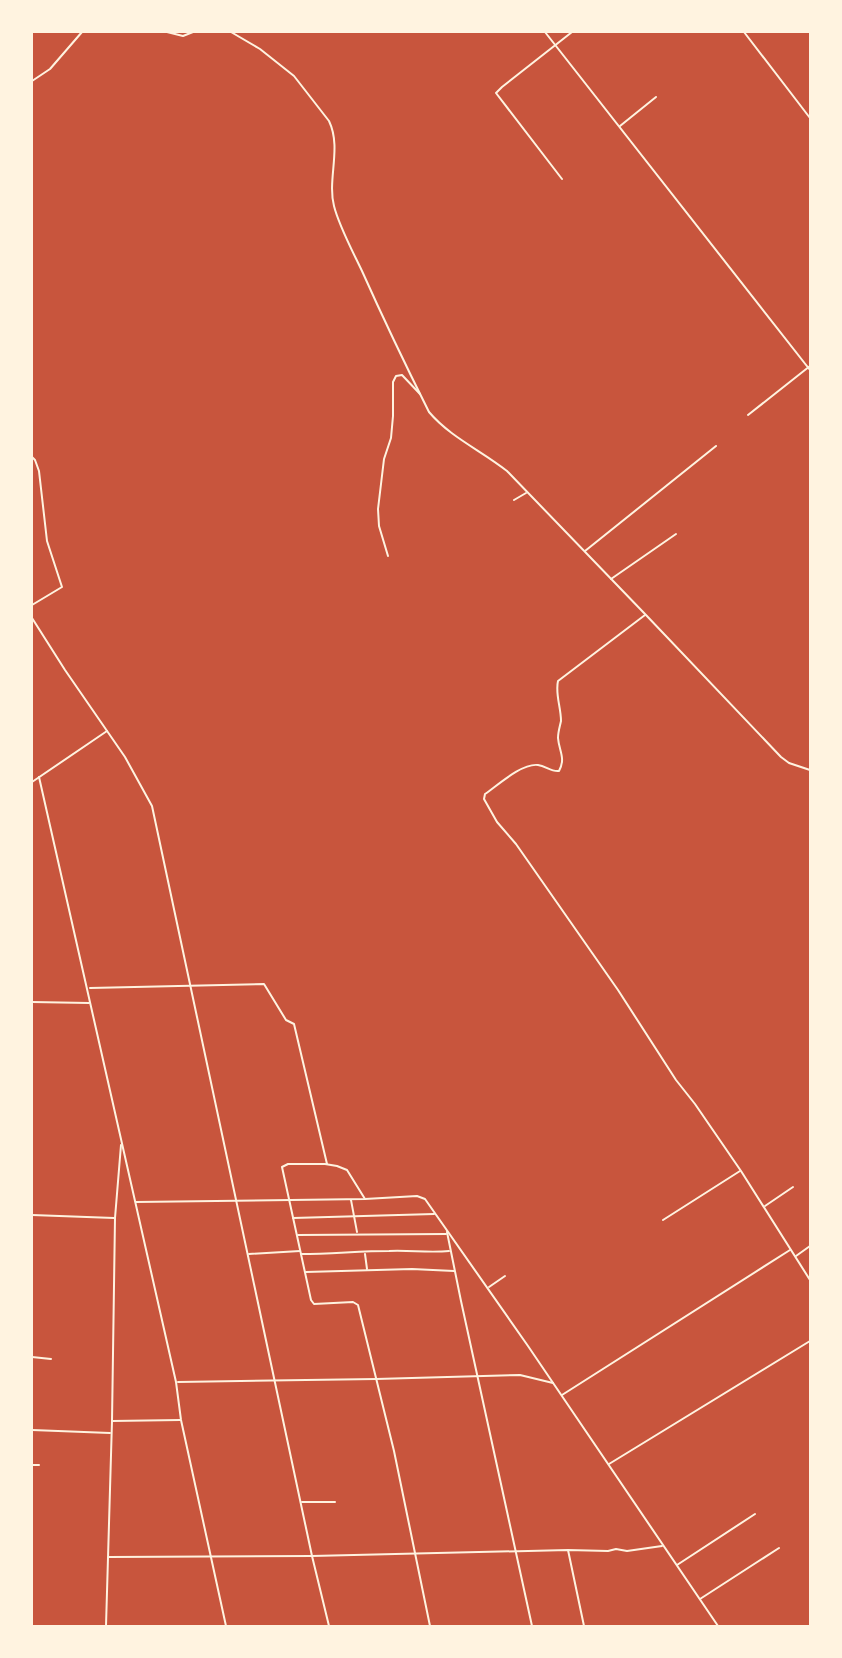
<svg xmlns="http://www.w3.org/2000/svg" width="842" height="1658" viewBox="0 0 842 1658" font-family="Overpass,sans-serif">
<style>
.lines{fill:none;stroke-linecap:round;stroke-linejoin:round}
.minor{stroke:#fff3e0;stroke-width:2}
</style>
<rect width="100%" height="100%" fill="#c8553d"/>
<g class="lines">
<g class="minor">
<polyline points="167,32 183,36 193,32"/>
<path d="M231,32L260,49L294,76L329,121C342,148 327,179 334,206C339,226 353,252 362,271C383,318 406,366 429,412C450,437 482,451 507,471L645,614L781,757L789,763L810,770"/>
<polyline points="545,32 810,370"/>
<polyline points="744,32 810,118"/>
<polyline points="32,81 50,69 82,32"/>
<polyline points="620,126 656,97"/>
<polyline points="562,179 496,93 502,87 572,32"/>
<polyline points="748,415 810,366"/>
<polyline points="32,457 35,460 39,471 47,541 62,587 32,605"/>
<polyline points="514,500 526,493"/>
<polyline points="585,551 716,446"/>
<polyline points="388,556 379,526 378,509 384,459 391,438 393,416 393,382 396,376 402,375 420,394"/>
<polyline points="611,579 676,534"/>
<path d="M645,615L558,681C555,694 561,707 561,721C560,726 558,732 558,738C559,751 566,758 559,771C551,772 546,766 538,765C522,763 498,785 485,794L484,799L497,822L516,844L618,990L676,1080L695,1104L741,1171L810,1280"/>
<polyline points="32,618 65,670 125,757 152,806 312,1556 329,1626"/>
<polyline points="39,777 176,1382 181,1420 226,1626"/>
<polyline points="32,782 107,731"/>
<polyline points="90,988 264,984 286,1020 294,1024 327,1164"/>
<polyline points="32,1002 89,1003"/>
<polyline points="365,1199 347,1170 337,1166 325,1164 288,1164 282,1167 311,1300 314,1304 353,1302 358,1305 394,1451 430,1626"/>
<polyline points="351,1200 357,1232"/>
<polyline points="136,1202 365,1199 417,1196 425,1199 528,1346 718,1626"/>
<polyline points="765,1206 793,1187"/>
<polyline points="32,1215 114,1218"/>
<polyline points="293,1218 434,1214"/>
<polyline points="663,1220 740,1171"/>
<polyline points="447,1232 461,1301 532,1626"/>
<polyline points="298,1235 446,1234"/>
<polyline points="249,1254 300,1251"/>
<path d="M301,1254C331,1254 360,1251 389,1251C409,1250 429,1253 449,1251"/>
<polyline points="365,1254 367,1269"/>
<polyline points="796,1256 810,1246"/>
<polyline points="306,1272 412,1269 454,1271"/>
<polyline points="489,1287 505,1276"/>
<polyline points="32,1357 51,1359"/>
<polyline points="178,1382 376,1379 520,1375 553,1383"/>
<polyline points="562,1395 790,1250"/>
<polyline points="112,1421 180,1420"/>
<polyline points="32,1430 110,1433"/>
<polyline points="609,1464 810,1341"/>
<polyline points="32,1465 39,1465"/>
<polyline points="302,1502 335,1502"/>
<polyline points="568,1550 584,1626"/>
<polyline points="109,1557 312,1556 568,1550 608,1551 616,1549 627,1551 662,1546"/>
<polyline points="677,1565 755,1514"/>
<polyline points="700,1599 779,1548"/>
<polyline points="106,1626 112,1421 115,1218 121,1145"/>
</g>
</g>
<rect width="842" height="1658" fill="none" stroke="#fff3e0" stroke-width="66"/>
</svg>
